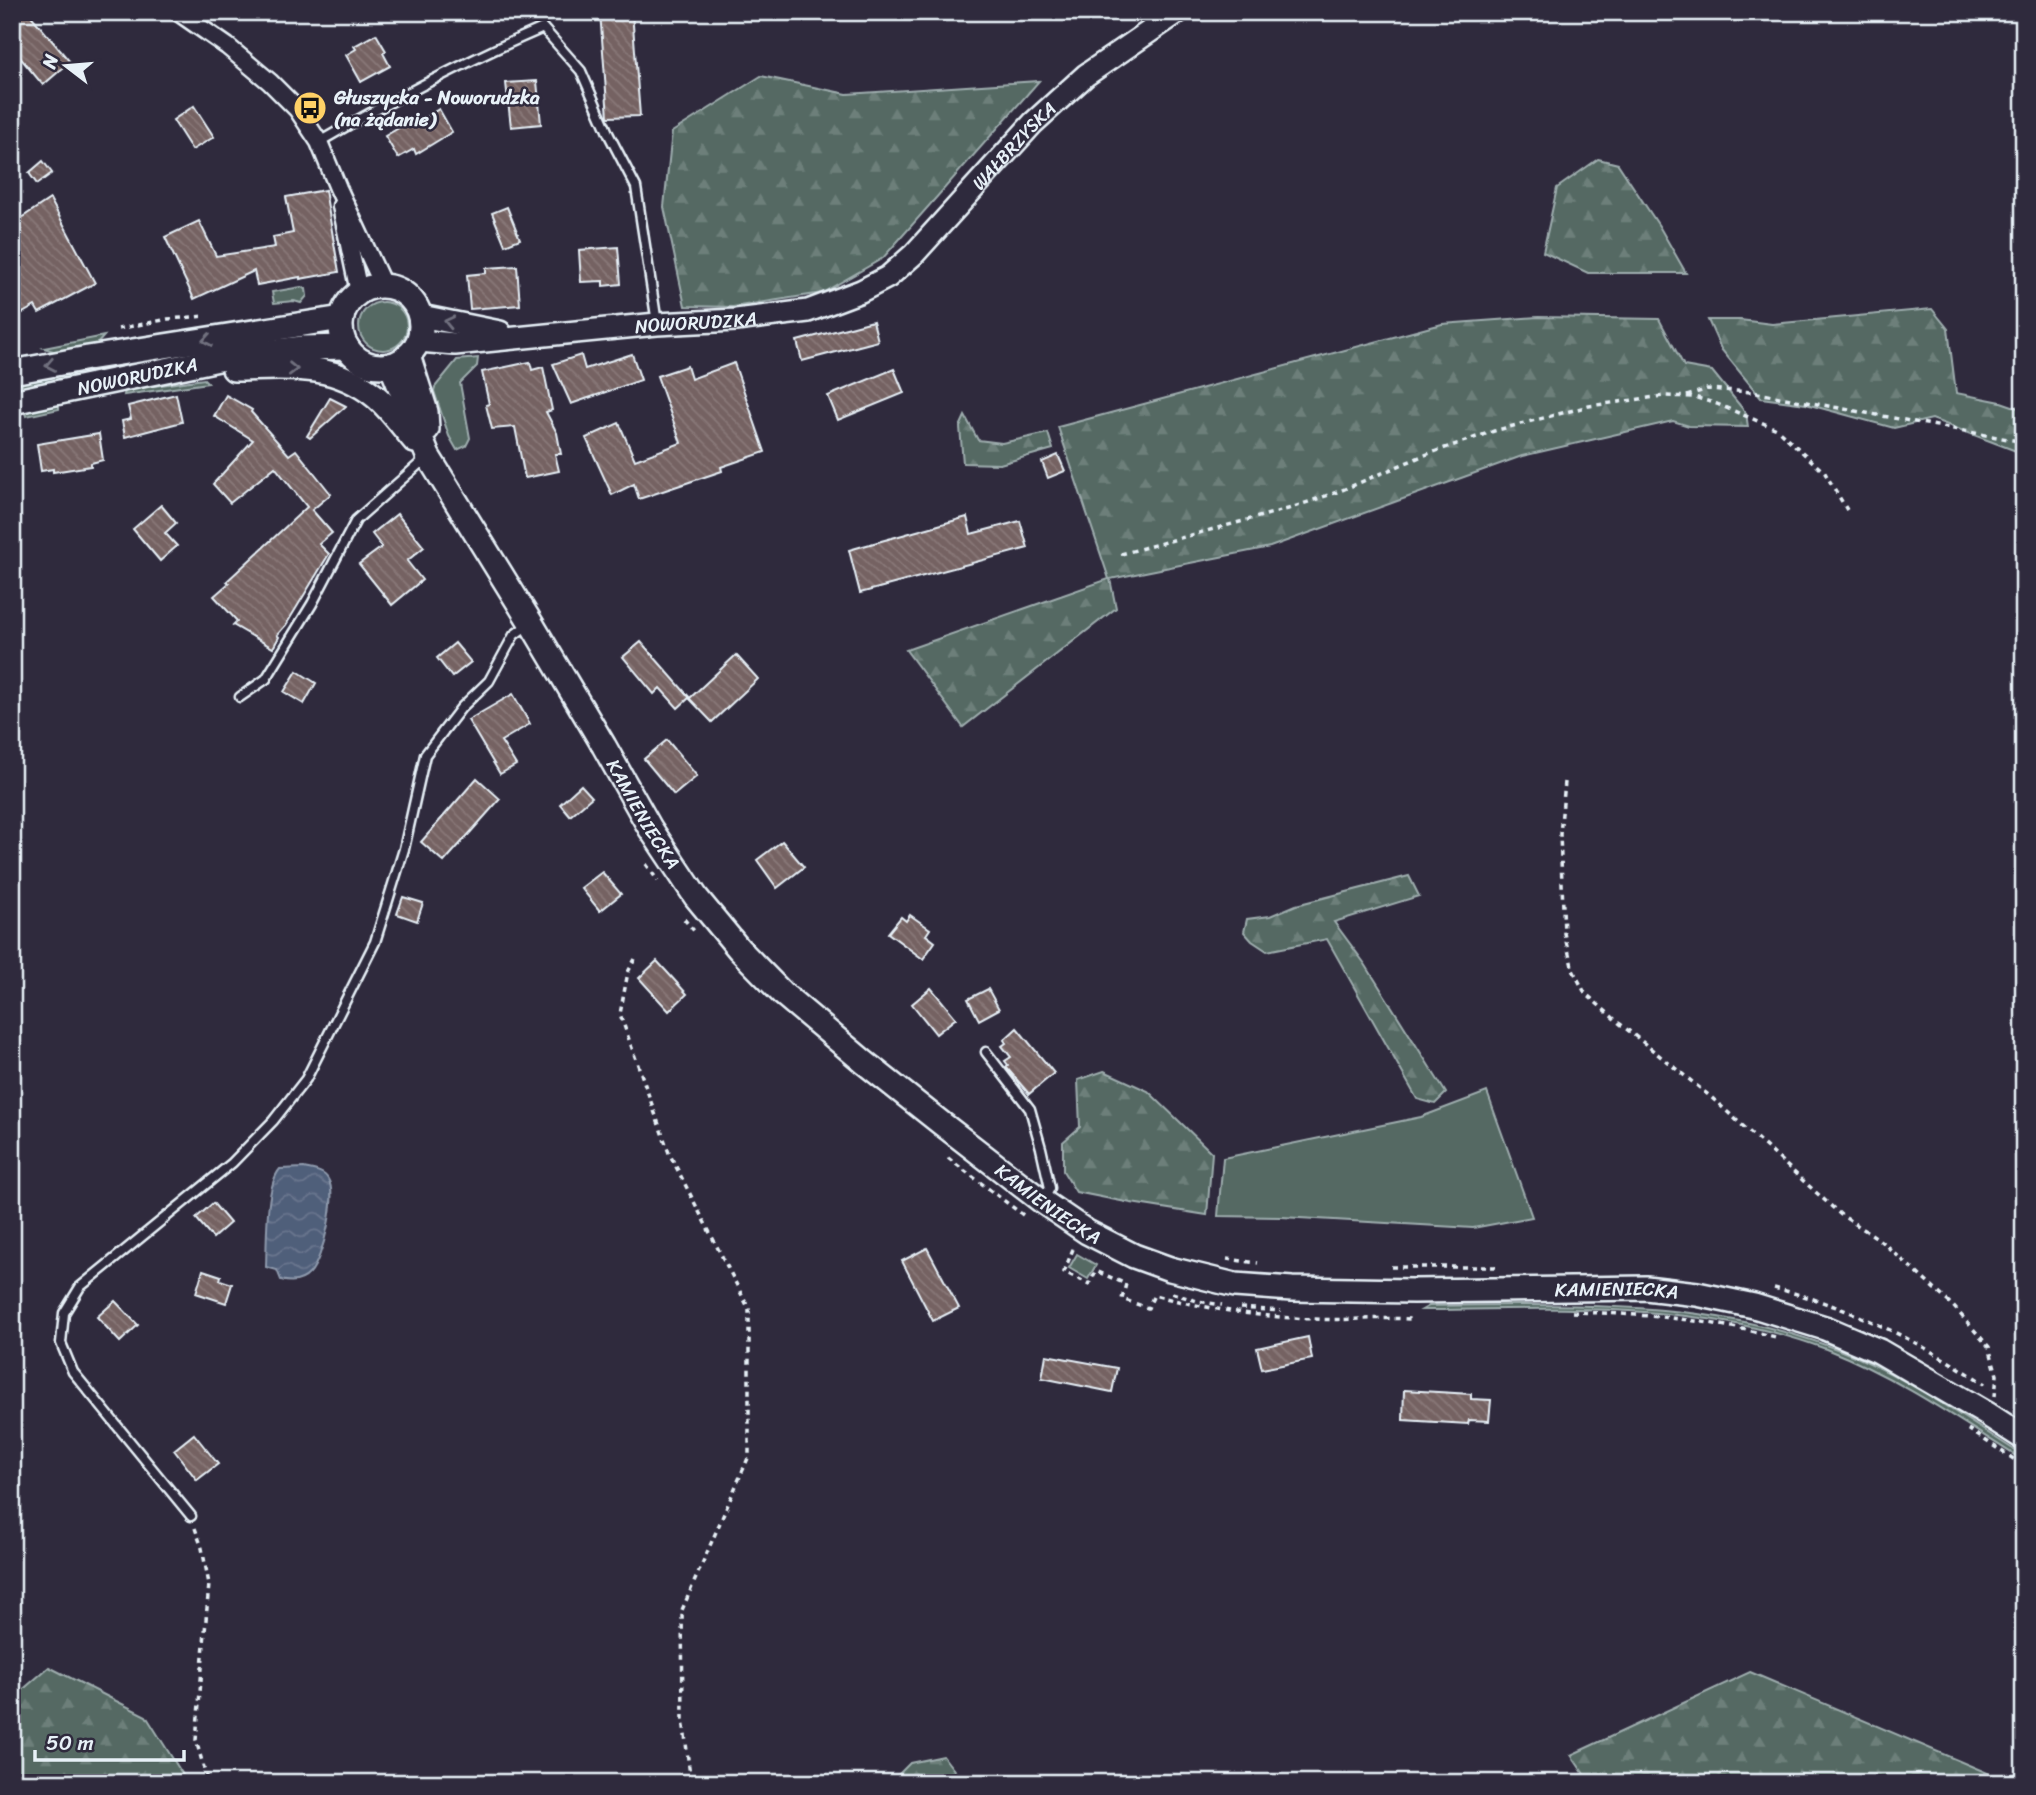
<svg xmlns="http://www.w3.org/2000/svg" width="2036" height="1795" viewBox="0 0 2036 1795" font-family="Sriracha,sans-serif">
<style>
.grass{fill:#546963;stroke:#9eadae;stroke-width:2}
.forest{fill:url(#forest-firs);stroke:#9eadae;stroke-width:2}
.water{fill:url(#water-waves);stroke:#8d99ac;stroke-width:2}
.building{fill:url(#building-back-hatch);stroke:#e8f1f8;stroke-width:2}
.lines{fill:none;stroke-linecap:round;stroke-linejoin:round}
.service-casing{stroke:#e8f1f8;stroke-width:13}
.minor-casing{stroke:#e8f1f8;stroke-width:21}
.tertiary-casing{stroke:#e8f1f8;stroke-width:26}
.secondary-casing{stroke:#e8f1f8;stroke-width:28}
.path{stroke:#e8f1f8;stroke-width:3.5;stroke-dasharray:5 5;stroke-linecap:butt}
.service{stroke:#2f2a3d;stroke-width:8}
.minor{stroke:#2f2a3d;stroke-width:16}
.tertiary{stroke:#2f2a3d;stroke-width:21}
.secondary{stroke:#2f2a3d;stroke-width:23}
.oneway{stroke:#70707e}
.labels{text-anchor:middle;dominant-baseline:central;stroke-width:5;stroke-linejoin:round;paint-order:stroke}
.poi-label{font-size:19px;font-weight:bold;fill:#e8f1f8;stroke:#2f2a3d;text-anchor:start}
.street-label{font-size:19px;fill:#e8f1f8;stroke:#2f2a3d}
</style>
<defs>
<pattern id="forest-firs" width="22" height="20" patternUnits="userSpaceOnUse" patternTransform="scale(1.75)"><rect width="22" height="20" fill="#546963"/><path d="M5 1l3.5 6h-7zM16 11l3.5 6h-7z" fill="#6d7f7a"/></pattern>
<pattern id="water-waves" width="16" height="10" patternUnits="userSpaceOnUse" patternTransform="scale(1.75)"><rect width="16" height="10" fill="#505e7a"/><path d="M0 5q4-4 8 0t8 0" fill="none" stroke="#69768e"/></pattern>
<pattern id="building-back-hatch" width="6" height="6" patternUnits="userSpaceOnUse" patternTransform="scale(1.75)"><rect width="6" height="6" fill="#756262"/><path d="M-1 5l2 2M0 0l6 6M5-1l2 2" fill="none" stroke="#897979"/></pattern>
</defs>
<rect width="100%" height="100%" fill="#2f2a3d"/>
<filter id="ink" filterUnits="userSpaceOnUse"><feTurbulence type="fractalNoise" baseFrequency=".0143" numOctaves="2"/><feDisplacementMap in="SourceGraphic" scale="14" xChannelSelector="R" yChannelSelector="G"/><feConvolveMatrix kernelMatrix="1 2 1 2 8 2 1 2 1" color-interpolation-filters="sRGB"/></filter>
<g filter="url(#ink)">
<g class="grass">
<polygon points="301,287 306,289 307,296 301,303 294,301 274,303 272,292"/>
<circle cx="383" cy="326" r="24"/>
<polygon points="295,332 296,342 127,367 12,390 12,382"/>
<polygon points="104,336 97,344 56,352 44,348"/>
<polygon points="478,358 477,366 460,383 470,438 466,446 457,450 449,436 434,391 435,387 457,360"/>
<polygon points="204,379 208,383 124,395 125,390"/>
<polygon points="59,403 59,409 26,416 24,410"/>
<polygon points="1487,1092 1532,1217 1473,1228 1282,1217 1218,1216 1223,1158 1421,1117"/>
<polygon points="1077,1254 1096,1265 1088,1279 1069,1268"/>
<path d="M1429,1306C1461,1305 1493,1305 1525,1305C1644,1305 1747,1310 1859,1358C1917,1384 1970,1422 2024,1456V1461C1959,1420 1897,1377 1826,1349C1697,1300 1557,1309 1422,1310Z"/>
</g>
<g class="forest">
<polygon points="761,76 847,94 1039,81 883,258 822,293 733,307 685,306 664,207 672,132"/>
<polygon points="1598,159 1618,164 1659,226 1686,273 1588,273 1543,252 1557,188"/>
<polygon points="1932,309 1948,329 1956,393 2001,402 2024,410 2024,454 1932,419 1894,428 1806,404 1761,398 1721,349 1708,320 1740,320 1772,324"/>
<polygon points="1538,317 1659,319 1684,366 1712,371 1746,413 1748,427 1689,426 1673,421 1522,456 1270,547 1110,579 1116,608 963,727 906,650 1109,579 1058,427 1442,324"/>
<polygon points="965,416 978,440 1002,443 1048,433 1053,449 1000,464 963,463 960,427"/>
<polygon points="1409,876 1419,896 1334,922 1365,964 1446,1093 1435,1104 1417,1099 1327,939 1267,951 1252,941 1244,932 1247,919 1270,916 1296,905"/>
<polygon points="1104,1071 1148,1091 1212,1153 1207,1215 1131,1203 1076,1192 1063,1171 1063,1142 1080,1127 1078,1080"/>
<polygon points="49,1667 146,1716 188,1783 12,1783 12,1699"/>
<polygon points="1750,1672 2011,1783 1590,1783 1571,1755"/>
<polygon points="943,1756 964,1783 890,1783 910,1763"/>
</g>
<path class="water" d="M304,1168C312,1170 324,1171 328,1179C338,1195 323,1259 310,1273C302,1282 292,1283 281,1280L277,1270L266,1267C267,1243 265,1186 280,1169Z"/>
<g class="building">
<polygon points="12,12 28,12 70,62 43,85 12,48"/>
<polygon points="600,12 632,12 640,116 608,117"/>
<polygon points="376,34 386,51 383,53 390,66 361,82 346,55 356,49 354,46"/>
<polygon points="537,81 541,124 511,127 506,83"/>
<polygon points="194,106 214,137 192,150 173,120"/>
<polygon points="439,109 452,132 416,154 414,149 398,158 385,136 409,122 410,124 415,121 416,123"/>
<polygon points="43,161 52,173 37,184 29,173"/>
<polygon points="325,190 339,272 300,279 300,277 257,285 254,271 194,299 165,237 199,221 216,256 275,247 273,237 293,233 286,197"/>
<polygon points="50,199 95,283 39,313 35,306 12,319 12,224"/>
<polygon points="507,207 520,239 505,245 492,213"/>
<polygon points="618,247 621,284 603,286 603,281 581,282 579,250"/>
<polygon points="517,266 520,305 470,309 467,275 486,273 486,268"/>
<polygon points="873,321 878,341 802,361 797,341"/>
<polygon points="632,354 641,380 571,404 553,364 581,355 585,369"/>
<polygon points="530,362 532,370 543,367 552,410 546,412 557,433 561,454 555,454 559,471 525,478 515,427 492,429 486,405 489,404 482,372"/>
<polygon points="734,363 765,452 721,467 722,471 639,499 634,484 612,495 586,438 619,423 635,460 681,443 657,376 687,366 691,379"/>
<polygon points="894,369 904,393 838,420 828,396"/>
<polygon points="176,394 182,422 125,437 122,421 131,419 128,406"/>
<polygon points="226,395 252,410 251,412 289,455 296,450 331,494 312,510 332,533 319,544 329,554 286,625 277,635 279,637 273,648 233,625 237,621 214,596 229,583 227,581 307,507 275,467 230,503 213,484 253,440 214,416"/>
<polygon points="330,398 346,406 310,438 307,436"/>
<polygon points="99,434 103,460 91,463 91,466 53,472 53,469 41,471 37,444"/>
<polygon points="1058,455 1065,471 1048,478 1042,462"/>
<polygon points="161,505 176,523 165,533 177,546 160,561 133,529"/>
<polygon points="397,514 424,547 407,561 422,580 392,605 359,564 382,547 372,534"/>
<polygon points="967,517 971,534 1020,521 1028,548 860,593 849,550"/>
<polygon points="641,642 690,698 736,655 758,679 712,722 689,698 678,708 660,688 654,694 623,657"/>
<polygon points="455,643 471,662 452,677 437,658"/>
<polygon points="297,671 316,683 304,704 284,692"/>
<polygon points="513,694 530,724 501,741 516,765 500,774 468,720"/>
<polygon points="667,740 697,776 674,795 644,759"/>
<polygon points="477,778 500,799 444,862 421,842"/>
<polygon points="581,785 592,797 570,816 560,804"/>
<polygon points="782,841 804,867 777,888 757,860"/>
<polygon points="602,872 621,894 600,911 581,888"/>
<polygon points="403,897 423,903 417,921 397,914"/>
<polygon points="910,915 930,929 926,935 935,942 923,959 888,933 901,917 906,921"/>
<polygon points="657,961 687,994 669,1011 639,978"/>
<polygon points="931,988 956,1018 936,1034 912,1004"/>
<polygon points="988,989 999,1009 979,1020 968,999"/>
<polygon points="1017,1028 1054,1073 1029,1094 1006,1067 1008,1065 1005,1061 1011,1057 1002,1046 1006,1043 1004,1040"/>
<polygon points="213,1203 230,1223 213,1238 196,1218"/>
<polygon points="927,1248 959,1308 933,1321 902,1261"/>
<polygon points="203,1270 221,1276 220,1280 232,1284 226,1303 196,1293"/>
<polygon points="115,1301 138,1325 120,1342 97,1317"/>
<polygon points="1308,1337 1312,1359 1262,1369 1257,1348"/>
<polygon points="1046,1355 1117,1368 1112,1392 1042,1378"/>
<polygon points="1404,1390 1471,1394 1471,1399 1491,1400 1489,1421 1469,1420 1468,1424 1403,1420"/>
<polygon points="194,1434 218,1464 197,1480 174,1450"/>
</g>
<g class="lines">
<defs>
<g id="service">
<path d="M319,142C392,100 466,61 543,28L581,71L609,135L636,187L657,323"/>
<polyline points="240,697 266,679 312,604 356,520 426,458"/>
<polyline points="986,1052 1030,1109 1041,1148 1050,1188 1044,1199"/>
<polyline points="191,1516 73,1372 61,1343 64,1313 80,1287 232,1163 273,1121 306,1079 375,942 404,849 425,755 461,708 489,681 514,635 529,624"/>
</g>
<g id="minor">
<polyline points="178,12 227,46 270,82 297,109 319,142 338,188 383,285"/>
<polyline points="341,206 359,292"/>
</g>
<g id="tertiary">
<polyline points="421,316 500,332"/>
<path id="s1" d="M419,341L455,344L657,324L736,320L808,311L861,291L888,277L914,254L1033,123L1086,75L1178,12"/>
</g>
<g id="secondary">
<circle cx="381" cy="326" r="40"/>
<polyline points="408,355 426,412 427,429"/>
<path id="s2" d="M391,365L428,456L531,623L604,746L650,828L696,897L739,949L782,993L864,1062L941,1123L1043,1202L1087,1232L1134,1256L1170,1269L1235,1285L1292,1289L1413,1291L1646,1288L1697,1294L1754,1306L1825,1328L1879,1351L1987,1414L2024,1438"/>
<path d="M234,369C287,368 331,361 375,396C390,408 402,426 415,441"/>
<polyline points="12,372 88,358 342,318"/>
<path id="s3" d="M12,402L233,356L303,348L347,347"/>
</g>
</defs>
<use href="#service" class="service-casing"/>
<use href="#minor" class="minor-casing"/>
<use href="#tertiary" class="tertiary-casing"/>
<use href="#secondary" class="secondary-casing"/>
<g class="path">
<polyline points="118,329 168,319 206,316"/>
<polyline points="1687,396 1707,389 1752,392 2024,442"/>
<polyline points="1121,554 1288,509 1340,491 1422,456 1494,431 1589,406 1663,396 1694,397 1717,404 1777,429 1825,473 1847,510"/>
<polyline points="1565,782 1560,834 1564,933 1573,970 1585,993 1619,1023 1711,1097 1841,1215 1876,1237 1906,1263 1953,1306 1989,1347 1997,1375 1995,1396"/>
<polyline points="646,864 658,881"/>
<polyline points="684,919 695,932"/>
<polyline points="635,959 628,972 620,1014 669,1153 749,1309 749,1456 682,1610 683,1719 691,1783"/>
<polyline points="948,1158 1023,1215"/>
<path d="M1073,1249L1064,1272L1089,1284L1096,1271L1126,1284L1122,1299L1148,1308L1154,1295C1206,1309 1259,1317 1313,1319C1345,1321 1377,1317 1410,1319"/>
<polyline points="1227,1259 1258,1263"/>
<polyline points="1391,1267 1499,1267"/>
<path d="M1774,1288C1850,1306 1920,1342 1985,1384"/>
<polyline points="1172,1293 1197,1301 1222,1305"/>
<polyline points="1240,1308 1281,1311"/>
<path d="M1572,1312C1642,1314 1711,1319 1779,1338"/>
<polyline points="1968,1429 2024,1466"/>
<polyline points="195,1528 202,1548 209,1584 196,1740 208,1783"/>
</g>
<use href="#service" class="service"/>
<use href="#minor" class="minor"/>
<use href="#tertiary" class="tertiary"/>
<use href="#secondary" class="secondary"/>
</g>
<defs><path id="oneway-chevron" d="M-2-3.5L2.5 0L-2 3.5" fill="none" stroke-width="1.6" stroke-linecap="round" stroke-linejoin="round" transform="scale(1.75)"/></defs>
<g class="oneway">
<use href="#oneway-chevron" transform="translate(449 322) rotate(-167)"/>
<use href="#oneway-chevron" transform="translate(207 340) rotate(171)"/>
<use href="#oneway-chevron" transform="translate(50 365) rotate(169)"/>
<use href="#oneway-chevron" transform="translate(293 369) rotate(1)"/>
</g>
</g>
<defs>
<symbol id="bus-disc" viewBox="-11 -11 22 22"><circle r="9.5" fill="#ffd166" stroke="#2f2a3d"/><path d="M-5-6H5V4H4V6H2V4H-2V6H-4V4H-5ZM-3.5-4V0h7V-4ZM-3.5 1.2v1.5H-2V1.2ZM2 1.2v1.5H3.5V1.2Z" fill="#111"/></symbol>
</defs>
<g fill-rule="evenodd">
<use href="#bus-disc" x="291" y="89" width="38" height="38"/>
</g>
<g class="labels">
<g class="poi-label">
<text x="334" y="97">Głuszycka - Noworudzka<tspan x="334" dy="22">(na żądanie)</tspan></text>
</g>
<g class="street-label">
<text stroke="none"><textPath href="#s1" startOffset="660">WAŁBRZYSKA</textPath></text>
<text stroke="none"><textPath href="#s1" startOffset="278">NOWORUDZKA</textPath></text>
<text stroke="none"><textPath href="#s3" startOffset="128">NOWORUDZKA</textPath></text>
<text stroke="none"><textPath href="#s2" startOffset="516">KAMIENIECKA</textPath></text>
<text stroke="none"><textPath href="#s2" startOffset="1083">KAMIENIECKA</textPath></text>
<text stroke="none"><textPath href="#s2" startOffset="1671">KAMIENIECKA</textPath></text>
</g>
</g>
<rect width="2036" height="1795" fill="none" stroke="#2f2a3d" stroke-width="42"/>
<rect x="21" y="21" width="1994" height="1753" fill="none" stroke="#e8f1f8" stroke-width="2.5" filter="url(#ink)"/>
<g transform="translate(66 66) rotate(286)" stroke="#2f2a3d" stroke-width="5" paint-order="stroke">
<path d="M0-5L12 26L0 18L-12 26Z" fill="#e8f1f8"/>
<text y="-10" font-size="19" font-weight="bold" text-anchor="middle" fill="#e8f1f8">N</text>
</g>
<path d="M35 1750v10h149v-10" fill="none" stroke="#e8f1f8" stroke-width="3.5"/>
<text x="46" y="1750" font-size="21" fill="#e8f1f8" stroke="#2f2a3d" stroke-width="5" paint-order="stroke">50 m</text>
</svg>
